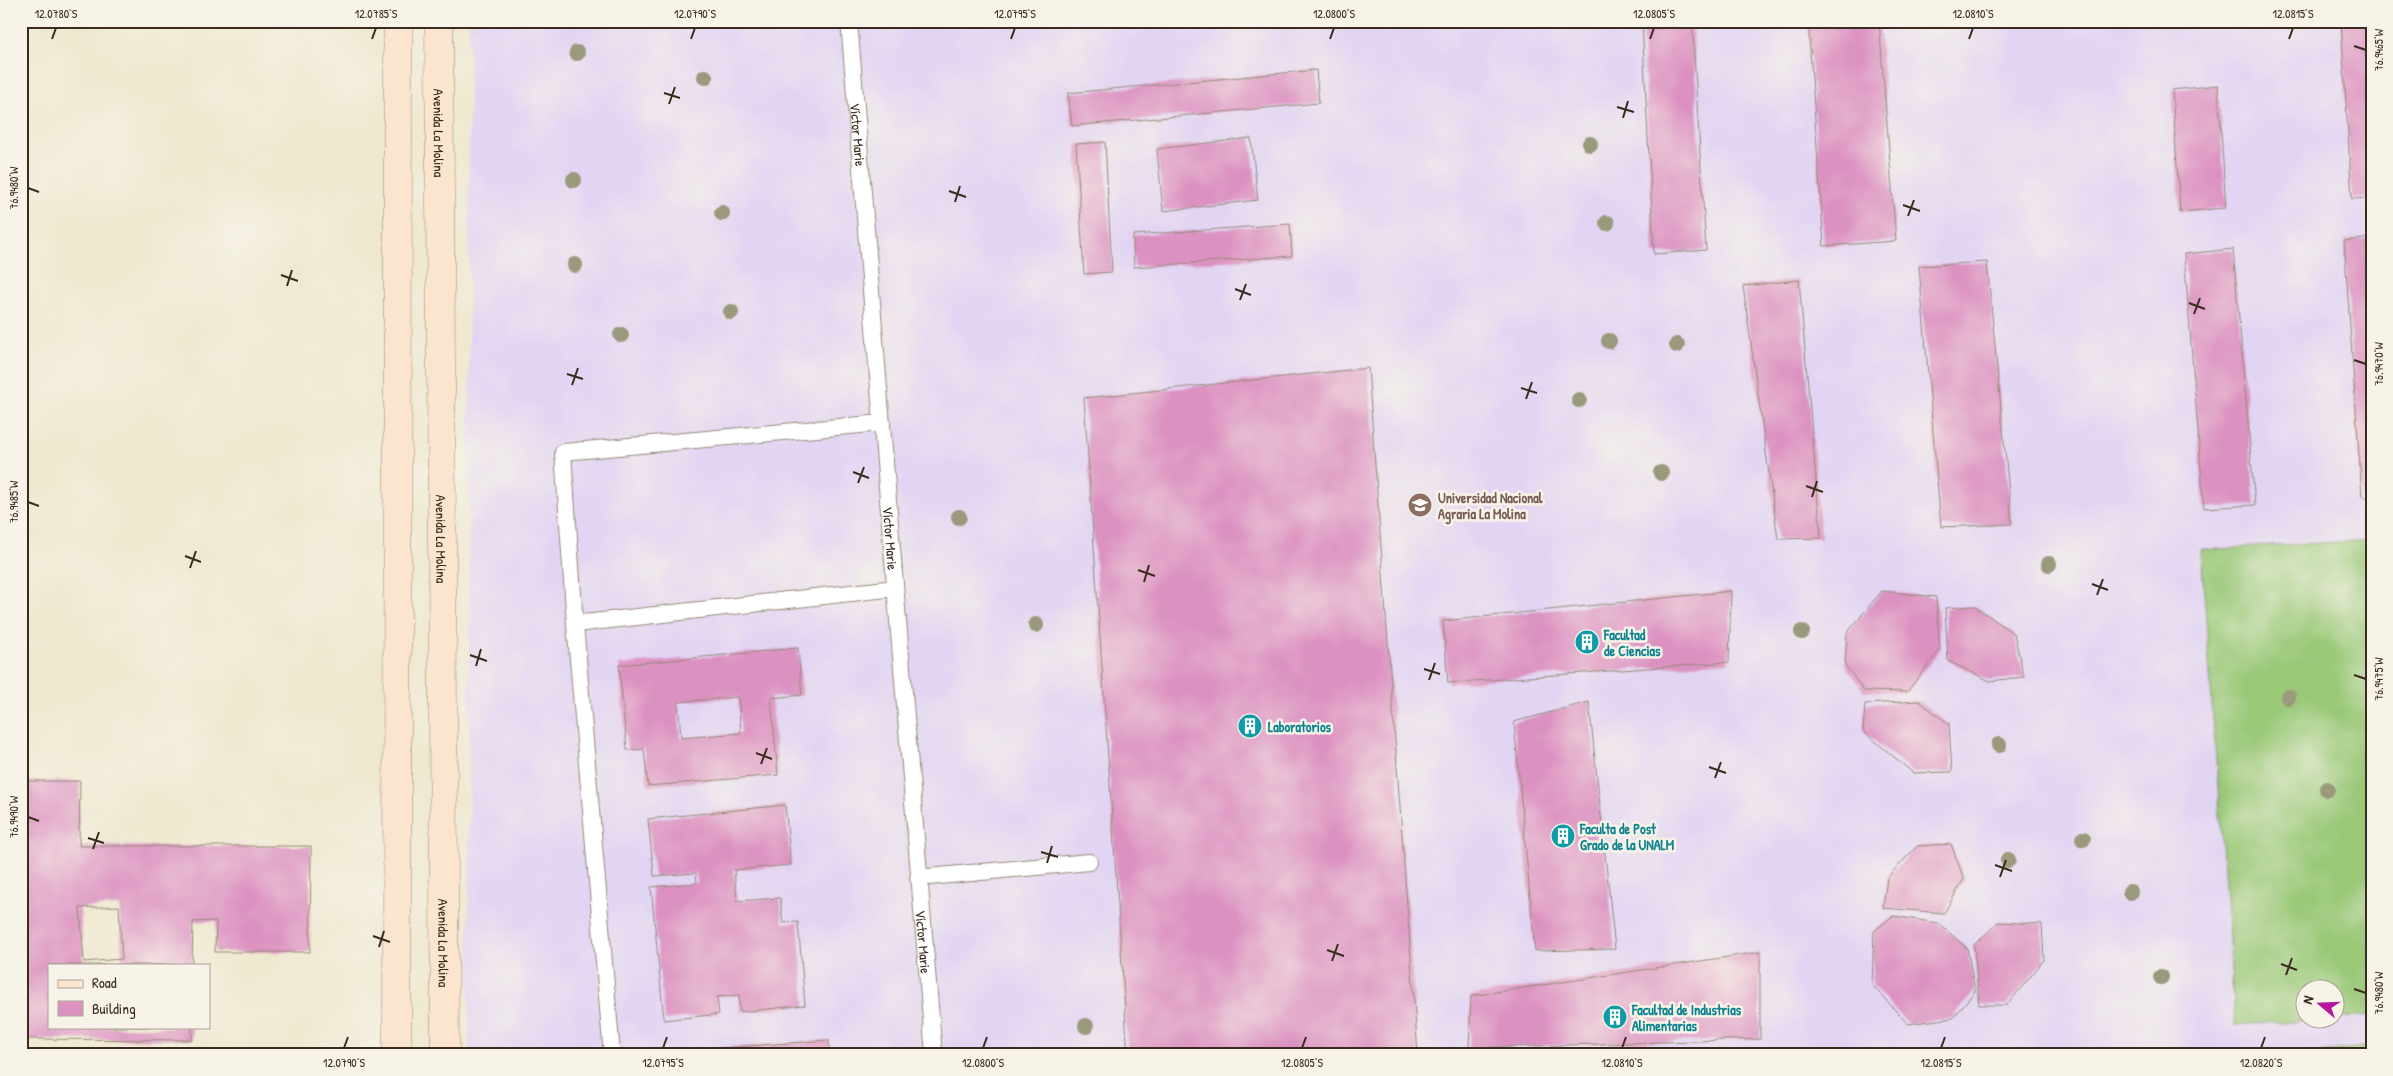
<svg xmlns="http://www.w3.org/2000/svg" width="2393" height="1076" viewBox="0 0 2393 1076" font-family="'Patrick Hand',sans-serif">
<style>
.built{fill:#e2d4f3;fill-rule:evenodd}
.grass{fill:#99c877;stroke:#6a794a}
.building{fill:#dc92c1;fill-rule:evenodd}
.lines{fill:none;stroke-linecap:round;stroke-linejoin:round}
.service-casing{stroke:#948976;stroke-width:18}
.secondary-casing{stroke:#948976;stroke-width:29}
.service{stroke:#fff;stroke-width:16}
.secondary{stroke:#fce5cf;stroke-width:28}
.tree{fill:#9b997c}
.ticks{fill:none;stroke:#3b2a1e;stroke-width:2}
.labels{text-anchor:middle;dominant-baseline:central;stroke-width:5;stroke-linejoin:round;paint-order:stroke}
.street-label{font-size:14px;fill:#3b2a1e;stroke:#f7f3e8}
.education-label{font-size:14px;font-weight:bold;fill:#785e54;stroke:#f7f3e8;text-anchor:start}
.culture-label{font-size:14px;font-weight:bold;fill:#0d838f;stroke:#f7f3e8;text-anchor:start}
.neatline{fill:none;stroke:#3b2a1e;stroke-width:2}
.ticks-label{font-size:12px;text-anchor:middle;fill:#3b2a1e}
</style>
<rect width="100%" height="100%" fill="#f7f3e8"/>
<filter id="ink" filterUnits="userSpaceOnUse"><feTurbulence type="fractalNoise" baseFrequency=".02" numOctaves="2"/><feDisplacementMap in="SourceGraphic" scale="10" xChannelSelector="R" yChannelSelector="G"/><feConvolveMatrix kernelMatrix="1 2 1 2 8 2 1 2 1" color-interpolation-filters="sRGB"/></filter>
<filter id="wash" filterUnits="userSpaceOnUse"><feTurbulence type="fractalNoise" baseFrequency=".0096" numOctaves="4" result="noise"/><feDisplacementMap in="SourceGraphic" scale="20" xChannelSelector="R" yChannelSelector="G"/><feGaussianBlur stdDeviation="1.12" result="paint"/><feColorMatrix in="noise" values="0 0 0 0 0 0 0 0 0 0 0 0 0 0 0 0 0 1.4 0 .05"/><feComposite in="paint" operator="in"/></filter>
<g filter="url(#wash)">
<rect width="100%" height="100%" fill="#eee8cf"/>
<path class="built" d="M469,21H2372V1055H469ZM2306,988H2336V1018H2306Z"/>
<g class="grass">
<polygon points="2372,540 2372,1015 2336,1018 2336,988 2306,988 2306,1018 2327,1019 2235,1025 2201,550"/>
<polygon points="2372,1046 2372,1055 2321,1055 2321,1052"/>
</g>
<g id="blocks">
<g class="building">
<polygon points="705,21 742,21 742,25"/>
<polygon points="1642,21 1692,21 1706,250 1654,254"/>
<polygon points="1808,21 1879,21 1896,241 1824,246"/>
<polygon points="2341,21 2372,21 2372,198 2352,199"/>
<polygon points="1316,70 1319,103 1072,126 1068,93"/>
<polygon points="2218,85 2226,208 2180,212 2172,90"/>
<polygon points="1251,138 1258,200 1163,211 1157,149"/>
<polygon points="1105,142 1112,272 1084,274 1076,144"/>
<polygon points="1290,224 1292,256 1134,267 1133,235"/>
<polygon points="2372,238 2372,497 2362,497 2344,241"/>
<polygon points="2233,249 2255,505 2204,508 2184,254"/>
<polygon points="1987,262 2012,524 1941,527 1919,266"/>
<polygon points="1799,280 1821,538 1778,539 1743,286"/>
<polygon points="1368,368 1418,1055 1128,1055 1084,398"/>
<polygon points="1731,591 1729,662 1448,683 1443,621"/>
<polygon points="1882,591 1936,597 1940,650 1907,692 1864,691 1845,665 1847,633"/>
<polygon points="1975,606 2014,634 2024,677 1990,681 1948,661 1945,608"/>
<path d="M798,648L802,695L771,698L778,775L648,786L644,749L627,750L619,665ZM738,697L741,733L681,738L678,702Z"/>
<polygon points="1919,701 1949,724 1952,772 1913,773 1863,731 1865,704"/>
<polygon points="1589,702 1615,949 1535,951 1514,722"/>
<path d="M21,781H80L79,846H311L310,952H215L216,921L193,922L192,965H49V1027H192V1040L21,1039ZM119,906L122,959L84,962L80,908Z"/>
<polygon points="785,805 791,865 734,870 737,901 780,898 783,923 798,922 805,1005 740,1012 739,995 717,997 719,1014 664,1020 651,887 697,883 696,873 654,876 648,819"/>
<polygon points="1951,844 1964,879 1944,913 1883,908 1887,878 1917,846"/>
<polygon points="1893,916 1938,923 1967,948 1975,991 1953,1018 1908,1024 1872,985 1874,931"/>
<polygon points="1998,922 2042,924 2044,960 2007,1005 1979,1005 1974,945"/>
<polygon points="1760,952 1760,1039 1469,1048 1471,996"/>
<polygon points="829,1040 829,1055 655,1055 655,1053"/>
</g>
</g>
</g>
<g filter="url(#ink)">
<use href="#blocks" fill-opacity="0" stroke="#948976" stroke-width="1"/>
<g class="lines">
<defs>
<g id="service">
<path id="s1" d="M849,21C879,366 903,710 934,1055"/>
<polyline points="575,624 895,588"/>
<polyline points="918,878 1089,862"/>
<polyline points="612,1055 575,624 563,452 882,423"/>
</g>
<g id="secondary">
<path id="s2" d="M439,21L445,1055"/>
<polyline points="397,1055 398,21"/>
</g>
</defs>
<use href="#service" class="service-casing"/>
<use href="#secondary" class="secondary-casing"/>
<use href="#service" class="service"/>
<use href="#secondary" class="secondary"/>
</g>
<g class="tree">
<circle cx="577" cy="53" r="8"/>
<circle cx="705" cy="77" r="8"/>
<circle cx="1590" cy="144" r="8"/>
<circle cx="574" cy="180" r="8"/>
<circle cx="722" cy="213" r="8"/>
<circle cx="1607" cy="223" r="8"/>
<circle cx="575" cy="265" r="8"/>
<circle cx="731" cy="312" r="8"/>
<circle cx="621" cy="335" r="8"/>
<circle cx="1609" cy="341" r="8"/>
<circle cx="1677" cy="345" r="8"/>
<circle cx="1579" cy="400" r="8"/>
<circle cx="1661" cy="473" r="8"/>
<circle cx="959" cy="517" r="8"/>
<circle cx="2049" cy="564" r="8"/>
<circle cx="1036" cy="625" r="8"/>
<circle cx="1802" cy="632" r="8"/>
<circle cx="2288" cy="697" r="8"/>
<circle cx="1999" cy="745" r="8"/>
<circle cx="2327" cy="789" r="8"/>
<circle cx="2083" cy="839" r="8"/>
<circle cx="2008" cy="860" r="8"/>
<circle cx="2130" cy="892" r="8"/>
<circle cx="2161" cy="977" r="8"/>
<circle cx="1086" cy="1026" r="8"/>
</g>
</g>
<path class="ticks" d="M52,39L56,28M372,39L376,28M691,39L695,28M1011,39L1015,28M1330,39L1334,28M1650,39L1654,28M1969,39L1973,28M2289,39L2293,28M2354,46L2366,50M664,93L680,98M669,104L675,87M1617,107L1634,112M1623,118L1628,101M28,188L39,192M949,191L966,197M955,202L960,186M1903,205L1920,211M1908,216L1914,200M281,275L298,281M287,286L292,270M1235,289L1251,295M1240,300L1246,284M2189,303L2205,309M2194,314L2200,298M2354,360L2366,364M567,374L583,379M572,385L578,368M1521,388L1537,393M1526,399L1532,382M853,472L869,478M858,483L864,467M1806,486L1823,492M1812,497L1817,481M28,502L39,506M185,556L201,562M190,568L196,551M1138,570L1155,576M1144,582L1149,565M2092,584L2108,590M2097,595L2103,579M470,655L487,661M476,666L481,649M1424,669L1440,674M2354,675L2366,679M1429,680L1435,663M756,753L772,759M761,764L767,748M1709,767L1726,773M1715,778L1721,762M28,817L39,821M88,838L104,843M93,849L99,832M1041,852L1058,857M1047,863L1052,846M1995,865L2012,871M2000,877L2006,860M373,936L390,942M379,947L384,931M1327,950L1344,956M1332,961L1338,944M2281,964L2297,970M2286,975L2292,958M2354,989L2366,993M344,1048L348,1037M663,1048L667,1037M983,1048L987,1037M1302,1048L1306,1037M1622,1048L1626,1037M1941,1048L1945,1037M2261,1048L2265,1037"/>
<defs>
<symbol id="university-disc" viewBox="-11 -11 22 22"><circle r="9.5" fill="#8d6e63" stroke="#f7f3e8"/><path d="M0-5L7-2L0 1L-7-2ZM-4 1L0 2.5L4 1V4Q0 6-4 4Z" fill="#fff"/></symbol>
<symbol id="building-disc" viewBox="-11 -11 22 22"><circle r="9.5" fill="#0f9aa8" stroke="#f7f3e8"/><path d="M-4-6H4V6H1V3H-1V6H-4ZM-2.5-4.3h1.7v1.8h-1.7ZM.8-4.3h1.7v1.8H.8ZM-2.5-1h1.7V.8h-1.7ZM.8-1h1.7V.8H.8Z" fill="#fff"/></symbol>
</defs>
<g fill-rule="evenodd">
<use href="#university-disc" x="1406" y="491" width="28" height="28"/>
<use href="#building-disc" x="1573" y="628" width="28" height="28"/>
<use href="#building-disc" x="1236" y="712" width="28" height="28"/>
<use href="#building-disc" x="1549" y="822" width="28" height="28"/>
<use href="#building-disc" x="1601" y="1003" width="28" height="28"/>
</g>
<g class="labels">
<g class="street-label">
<text stroke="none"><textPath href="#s2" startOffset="112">Avenida La Molina</textPath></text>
<text stroke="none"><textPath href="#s1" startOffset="114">Víctor Marie</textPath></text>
<text stroke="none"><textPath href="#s2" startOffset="518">Avenida La Molina</textPath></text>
<text stroke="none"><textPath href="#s1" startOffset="519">Víctor Marie</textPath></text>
<text stroke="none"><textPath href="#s1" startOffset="924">Víctor Marie</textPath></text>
<text stroke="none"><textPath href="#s2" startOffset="922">Avenida La Molina</textPath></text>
</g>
<g class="education-label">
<text x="1438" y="497">Universidad Nacional<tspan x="1438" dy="16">Agraria La Molina</tspan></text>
</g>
<g class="culture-label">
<text x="1604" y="634">Facultad<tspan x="1604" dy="16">de Ciencias</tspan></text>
<text x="1268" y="726">Laboratorios</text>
<text x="1580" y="828">Faculta de Post<tspan x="1580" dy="16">Grado de la UNALM</tspan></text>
<text x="1632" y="1009">Facultad de Industrias<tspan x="1632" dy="16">Alimentarias</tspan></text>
</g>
</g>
<rect width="2393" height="1076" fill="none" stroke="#f7f3e8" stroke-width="55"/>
<rect x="48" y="964" width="162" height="65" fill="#f7f3e8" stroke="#aca397"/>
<rect x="58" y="980" width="25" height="8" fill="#fce5cf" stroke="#aca397"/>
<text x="92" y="988" font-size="15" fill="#3b2a1e">Road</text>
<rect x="58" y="1001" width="25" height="15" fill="#dc92c1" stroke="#aca397"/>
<text x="92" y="1014" font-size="15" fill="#3b2a1e">Building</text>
<g transform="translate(2320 1004) rotate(289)"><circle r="24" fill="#f7f3e8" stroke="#aca397"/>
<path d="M0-4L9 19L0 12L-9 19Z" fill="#b5179e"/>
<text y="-8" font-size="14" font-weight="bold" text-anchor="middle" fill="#3b2a1e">N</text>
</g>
<rect x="28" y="28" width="2338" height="1020" class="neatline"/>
<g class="ticks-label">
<text x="56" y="18">12.0780°S</text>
<text x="376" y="18">12.0785°S</text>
<text x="695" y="18">12.0790°S</text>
<text x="1015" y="18">12.0795°S</text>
<text x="1334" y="18">12.0800°S</text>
<text x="1654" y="18">12.0805°S</text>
<text x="1973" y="18">12.0810°S</text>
<text x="2293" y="18">12.0815°S</text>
<text transform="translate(2379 50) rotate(-90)" y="4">76.9465°W</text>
<text transform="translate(14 188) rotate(-90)" y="4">76.9480°W</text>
<text transform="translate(2379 364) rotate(-90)" y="4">76.9470°W</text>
<text transform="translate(14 502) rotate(-90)" y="4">76.9485°W</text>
<text transform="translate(2379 679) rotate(-90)" y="4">76.9475°W</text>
<text transform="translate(14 817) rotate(-90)" y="4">76.9490°W</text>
<text transform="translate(2379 993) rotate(-90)" y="4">76.9480°W</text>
<text x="344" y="1067">12.0790°S</text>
<text x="663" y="1067">12.0795°S</text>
<text x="983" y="1067">12.0800°S</text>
<text x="1302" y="1067">12.0805°S</text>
<text x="1622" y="1067">12.0810°S</text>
<text x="1941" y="1067">12.0815°S</text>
<text x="2261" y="1067">12.0820°S</text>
</g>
</svg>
